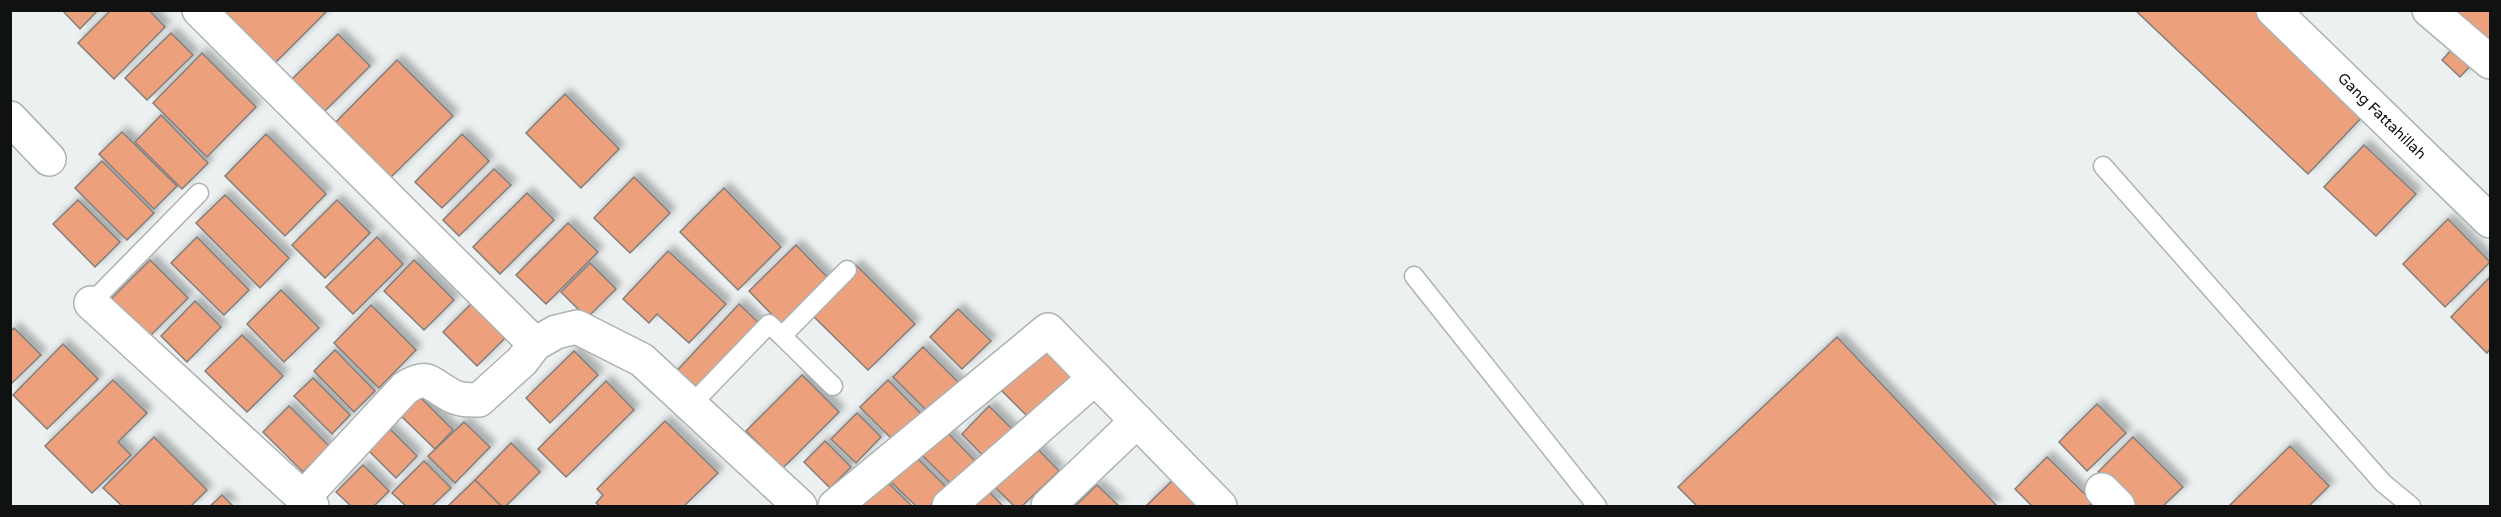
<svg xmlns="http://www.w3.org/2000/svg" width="2501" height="517" viewBox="0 0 2501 517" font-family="'Varela Round',sans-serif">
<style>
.building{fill:#eca17c;stroke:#817e7c;stroke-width:1.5;filter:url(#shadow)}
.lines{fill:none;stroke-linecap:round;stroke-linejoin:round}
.service-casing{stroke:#adb2b2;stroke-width:21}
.minor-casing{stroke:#adb2b2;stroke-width:36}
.service{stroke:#fff;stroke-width:18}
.minor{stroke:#fff;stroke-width:33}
.labels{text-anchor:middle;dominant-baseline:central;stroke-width:6;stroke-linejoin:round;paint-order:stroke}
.street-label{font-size:15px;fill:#101111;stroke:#fff}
</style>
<defs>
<filter id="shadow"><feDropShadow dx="5.5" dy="-5.5" stdDeviation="3" flood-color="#0004"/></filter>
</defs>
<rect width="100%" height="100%" fill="#ecf0f1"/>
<g class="building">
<polygon points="62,10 98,10 80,29"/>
<polygon points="111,10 149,10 165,27 114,79 78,43"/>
<polygon points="226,10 328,10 274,64 223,13"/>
<polygon points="2135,10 2256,10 2365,114 2308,174"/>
<polygon points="2455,10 2490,10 2490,40 2483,48 2450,16"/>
<polygon points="171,33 193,55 147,100 125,78"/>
<polygon points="338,34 370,66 325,111 292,79"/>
<polygon points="2454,47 2472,64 2460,77 2442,60"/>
<polygon points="202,53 256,107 207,157 153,103"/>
<polygon points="397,60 453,116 389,179 334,124"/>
<polygon points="565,94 619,149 581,188 526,133"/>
<polygon points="161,115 208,163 182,189 135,142"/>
<polygon points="122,132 177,186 154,209 99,154"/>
<polygon points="266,134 326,194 285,236 225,176"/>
<polygon points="462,134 489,161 442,208 415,182"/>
<polygon points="2364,145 2416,194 2376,236 2324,187"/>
<polygon points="102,161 154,213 127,240 75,188"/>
<polygon points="494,169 511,185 459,236 443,220"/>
<polygon points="634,177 670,213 630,253 594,218"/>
<polygon points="724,188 781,247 738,290 680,232"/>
<polygon points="527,193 554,220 500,274 473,247"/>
<polygon points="225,195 289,258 260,288 196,223"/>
<polygon points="78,200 120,242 95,267 53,224"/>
<polygon points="337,200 370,233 325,278 292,245"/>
<polygon points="2448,219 2490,262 2445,307 2403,264"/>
<polygon points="568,223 598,252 546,304 516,275"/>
<polygon points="197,237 249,290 224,315 171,263"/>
<polygon points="377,237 403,264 353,314 326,287"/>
<polygon points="796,245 829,279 782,325 749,291"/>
<polygon points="668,251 726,304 689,343 657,314 649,323 623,299"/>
<polygon points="150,260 188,298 149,337 111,299"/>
<polygon points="414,260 454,300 424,330 384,291"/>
<polygon points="590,263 616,289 587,318 561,292"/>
<polygon points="856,265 915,324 868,370 809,312"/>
<polygon points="2490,277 2490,349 2487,353 2451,317"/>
<polygon points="281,290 319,328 284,362 247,324"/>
<polygon points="195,301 221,327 187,362 161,336"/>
<polygon points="474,301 508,335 477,366 443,332"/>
<polygon points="739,304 761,325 692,397 671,377"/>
<polygon points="371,305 416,350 379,388 334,343"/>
<polygon points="958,309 991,341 962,369 930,337"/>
<polygon points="14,328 41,355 10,385 10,332"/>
<polygon points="242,335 283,376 247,412 205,371"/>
<polygon points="1837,337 1997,506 1697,506 1678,487"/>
<polygon points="63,344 98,379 47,429 13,395"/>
<polygon points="1045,346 1076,377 1032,421 1001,390"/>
<polygon points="923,347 966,390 936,420 893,377"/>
<polygon points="335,350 375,391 354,412 314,371"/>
<polygon points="574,351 598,375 550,423 526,398"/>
<polygon points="802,375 839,412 783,468 746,431"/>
<polygon points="313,378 350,415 332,434 294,396"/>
<polygon points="113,380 147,413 118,442 131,455 92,493 45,446"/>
<polygon points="888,380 929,422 902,449 860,407"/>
<polygon points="606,381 634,410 566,477 538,449"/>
<polygon points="418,395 453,430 435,449 399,414"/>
<polygon points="2097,404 2126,433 2087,471 2059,442"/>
<polygon points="289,406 329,446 303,472 263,432"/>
<polygon points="989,406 1018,435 990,463 962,434"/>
<polygon points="857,413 881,437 856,463 831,439"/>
<polygon points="665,421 718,473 684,506 600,506 596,503 603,495 597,489"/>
<polygon points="383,422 417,456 396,478 361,443"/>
<polygon points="464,422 490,447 455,483 428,456"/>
<polygon points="943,428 977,463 954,487 919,452"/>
<polygon points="154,437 207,490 191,506 122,506 103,488"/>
<polygon points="2133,437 2183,487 2163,506 2132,506 2098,472"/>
<polygon points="825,441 851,467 830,488 804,462"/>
<polygon points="511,443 540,472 506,506 501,506 475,480"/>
<polygon points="1033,444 1059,471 1022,506 1014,506 992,484"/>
<polygon points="2290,446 2329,486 2309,506 2229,506"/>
<polygon points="915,456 948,489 930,506 916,506 890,481"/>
<polygon points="2047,457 2093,502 2089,506 2032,506 2015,489"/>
<polygon points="424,461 451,488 432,506 406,506 392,493"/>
<polygon points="363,465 389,491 374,506 351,506 336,492"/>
<polygon points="882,477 912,506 852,506"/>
<polygon points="1175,478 1203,506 1146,506"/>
<polygon points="475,480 501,506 448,506"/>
<polygon points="1097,485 1119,506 1075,506"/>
<polygon points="984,487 1003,506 965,506"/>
<polygon points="222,495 233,506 210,506"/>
</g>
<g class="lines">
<defs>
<g id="service">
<polyline points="2103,166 2383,483 2411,506"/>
<polyline points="1414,276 1597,506"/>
<polyline points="91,303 199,193"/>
<polyline points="782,336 833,386"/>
<polyline points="691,405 769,324 782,336 847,270"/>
</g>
<g id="minor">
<polyline points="199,10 535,344"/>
<path id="s1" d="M2273,10L2490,221"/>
<polyline points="2429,10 2490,62"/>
<polyline points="10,118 49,159"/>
<polyline points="91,303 312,506"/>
<polyline points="2102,490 2118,506"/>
<path d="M303,498L405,388C427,374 428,382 447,393C457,400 467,400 479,400L522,361L535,344L556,332L577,327L642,360L800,506"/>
<polyline points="835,506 1048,330 1220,506"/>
<polyline points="949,506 1095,378"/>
<polyline points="1048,506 1137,421"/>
</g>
</defs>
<use href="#service" class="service-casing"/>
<use href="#minor" class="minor-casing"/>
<use href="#service" class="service"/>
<use href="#minor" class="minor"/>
</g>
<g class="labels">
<g class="street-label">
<text stroke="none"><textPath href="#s1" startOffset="152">Gang Fattahillah</textPath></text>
</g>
</g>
<rect width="2501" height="517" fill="none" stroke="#101111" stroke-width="24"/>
</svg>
